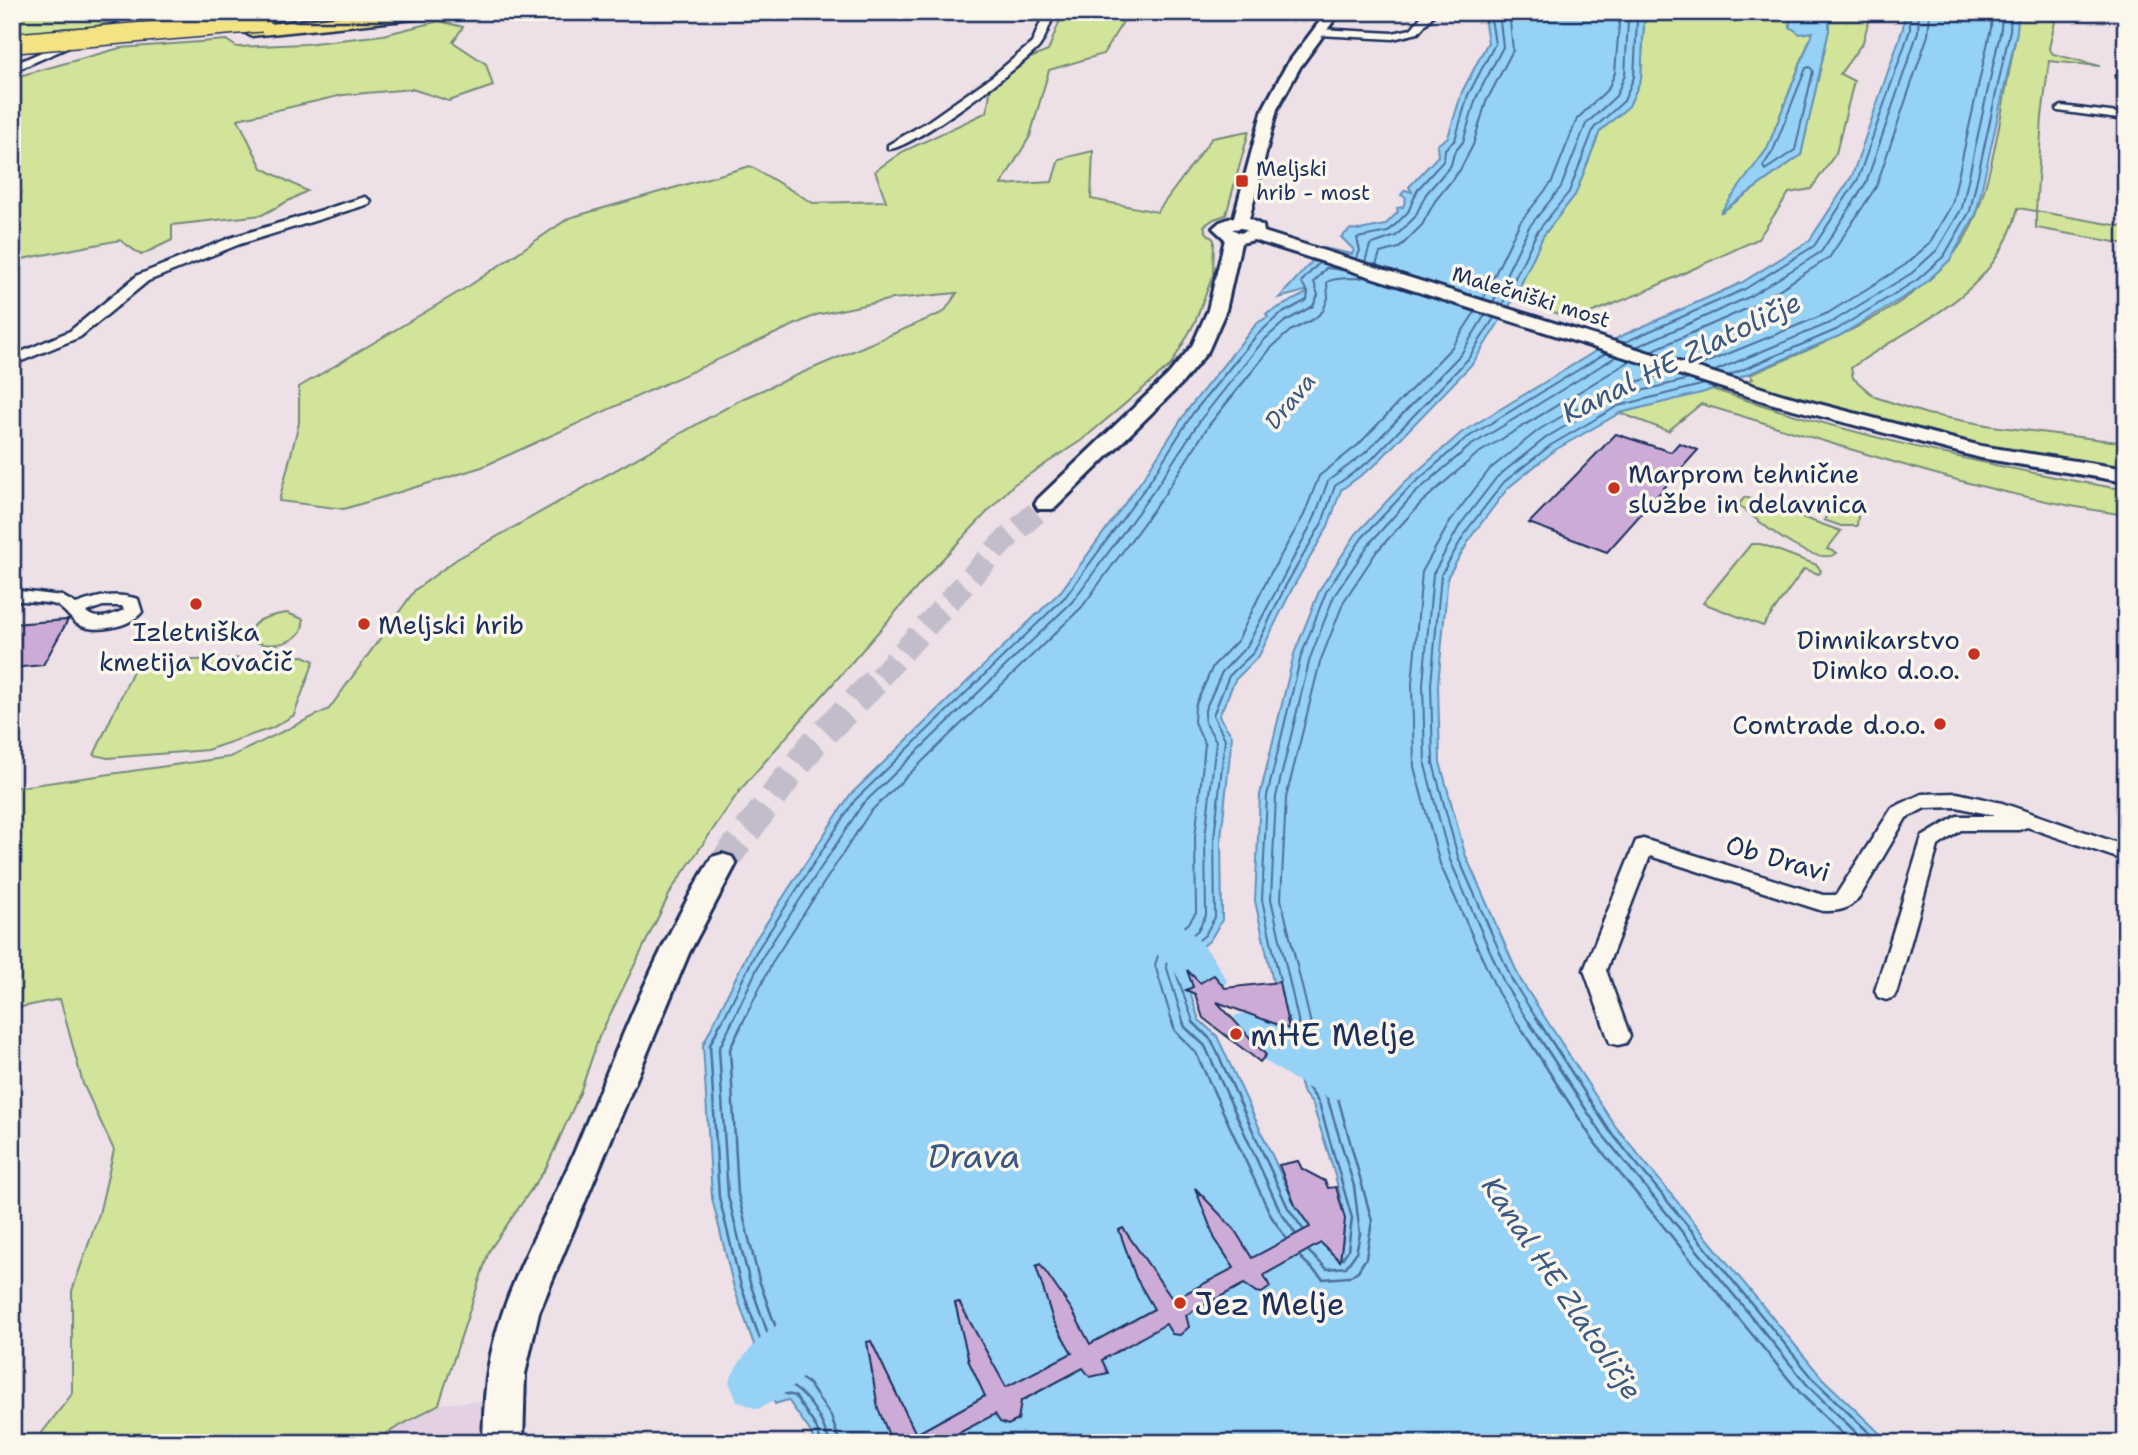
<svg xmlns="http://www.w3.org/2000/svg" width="2138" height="1455" viewBox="0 0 2138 1455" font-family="'Shantell Sans',sans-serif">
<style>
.built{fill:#e3d0e2}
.green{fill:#d1e499;stroke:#768a7c;stroke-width:2}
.water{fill:#96d1f6;stroke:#6590b9;stroke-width:2}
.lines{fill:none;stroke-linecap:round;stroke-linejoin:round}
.shore-far1{stroke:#4c709b;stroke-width:2}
.shore{stroke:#4c709b;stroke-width:2.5}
.river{fill:#96d1f6;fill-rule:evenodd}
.building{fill:#ccacd7;stroke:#1b2f5e;stroke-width:2}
.secondary-tunnel-far1{stroke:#c3bdcb;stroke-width:23;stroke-dasharray:23 11;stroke-linecap:butt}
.secondary-tunnel{stroke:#c3bdcb;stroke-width:28;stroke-dasharray:28 14;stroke-linecap:butt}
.street-casing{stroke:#1b2f5e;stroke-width:5}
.secondary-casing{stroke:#1b2f5e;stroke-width:6}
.highway-casing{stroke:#1b2f5e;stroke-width:5}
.street{fill:#fbf7ec;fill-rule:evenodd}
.secondary{fill:#fbf7ec;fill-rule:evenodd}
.highway{fill:#f4e382;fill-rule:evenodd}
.highway-bridge-casing{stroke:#1b2f5e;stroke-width:22;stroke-linecap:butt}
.highway-bridge{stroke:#f4e382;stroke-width:19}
.poi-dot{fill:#c8321e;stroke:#fbf7ec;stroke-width:2.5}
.labels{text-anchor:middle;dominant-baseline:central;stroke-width:7;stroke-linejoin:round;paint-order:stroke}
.far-poi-label{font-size:21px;fill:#1b2f5e;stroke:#fbf7ec;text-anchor:start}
.far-street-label{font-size:21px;fill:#1b2f5e;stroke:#fbf7ec}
.far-water-label{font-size:23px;font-style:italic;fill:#3a5884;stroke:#fbf7ec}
.poi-label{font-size:26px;fill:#1b2f5e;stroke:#fbf7ec;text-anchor:start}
.street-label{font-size:26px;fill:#1b2f5e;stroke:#fbf7ec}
.water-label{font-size:28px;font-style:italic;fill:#3a5884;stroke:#fbf7ec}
.near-poi-label{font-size:32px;fill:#1b2f5e;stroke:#fbf7ec;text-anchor:start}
.near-water-label{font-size:33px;font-style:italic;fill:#3a5884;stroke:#fbf7ec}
</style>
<rect width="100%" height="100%" fill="#ede0e6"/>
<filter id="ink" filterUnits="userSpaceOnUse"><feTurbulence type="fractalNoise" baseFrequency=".0143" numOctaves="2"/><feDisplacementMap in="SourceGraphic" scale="14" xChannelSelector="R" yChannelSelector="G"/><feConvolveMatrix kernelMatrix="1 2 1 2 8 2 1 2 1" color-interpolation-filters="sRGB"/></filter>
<g filter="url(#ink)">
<polygon class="built" points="485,1401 494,1443 380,1443 382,1436 439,1404"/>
<g class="green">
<polygon points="12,12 134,12 94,27 63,28 35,34 12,32"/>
<polygon points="1063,12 1129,12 1103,54 1049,70 1030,136 1001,185 1052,182 1059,159 1093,151 1091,199 1157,212 1212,138 1249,131 1226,215 1214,219 1204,226 1206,232 1214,240 1213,275 1195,322 1171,365 1082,440 1013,485 935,567 740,790 672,889 599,1037 580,1093 546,1168 489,1251 439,1404 382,1436 380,1443 34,1443 72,1394 72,1291 99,1214 114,1150 83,1084 60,999 12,1009 12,788 230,757 329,709 415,590 457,559 744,398 944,312 957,293 893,299 816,315 482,467 344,509 279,501 299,423 299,387 469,286 569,218 750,166 813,203 886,201 875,171 902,152 987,112 993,73 1048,51"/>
<polygon points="1661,12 1789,12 1790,27 1813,31 1767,149 1722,212 1801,155 1829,30 1829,12 1871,12 1863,42 1840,74 1854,81 1836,153 1811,189 1789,193 1758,239 1641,293 1573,320 1515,297 1543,236 1575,195 1600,131 1629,106 1641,79 1644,22"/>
<path d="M2018,12H2052L2055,22L2049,48L2053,54L2100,66L2049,61L2042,117L2036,211L2126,227V244L2036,228V211L2018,208C1996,297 1918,320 1851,368L1853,378L1875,397L1927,414L1992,426L2126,443V471L1976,447L1739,383L1753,379L1750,375C1827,341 1946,300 1977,213C1996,159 2005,88 2017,31Z"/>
<polygon points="439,21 463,27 453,42 486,64 493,86 449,101 412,89 343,95 238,119 262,168 307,191 262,215 172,225 172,240 141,255 120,240 12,261 12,78 120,48 226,40 237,47 305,44 383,35"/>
<path d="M1712,389C1847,434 1986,466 2126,490V515C1980,495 1842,445 1701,404L1668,431L1620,413Z"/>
<path d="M1745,497L1841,531L1827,549L1837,553C1814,569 1761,523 1742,508L1739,504Z"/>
<polygon points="1836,504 1851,510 1858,516 1857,526 1841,526 1824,520"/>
<polygon points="1751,544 1761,544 1817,565 1821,571 1819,574 1804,569 1763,626 1703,603"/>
<path d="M287,613L303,619C306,645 265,650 249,639C248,619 272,615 287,613Z"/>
<polygon points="304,656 314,661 294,715 272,728 207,750 108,758 94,755 137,662"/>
</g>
<g class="water">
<path d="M1483,12H1661L1644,22L1641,79L1629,106L1600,131L1575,195L1543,236L1515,297L1473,363L1375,465L1341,490L1328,526L1292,589L1259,656L1235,680L1219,716L1232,736L1221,838L1222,920L1210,940L1181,965L1199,1020L1217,1036L1295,1205L1332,1254L1338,1253C1358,1224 1322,1138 1313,1105L1302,1091L1281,1018L1255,901L1260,795L1294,654L1320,589L1356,534L1404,483L1461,433L1619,337L1741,283L1809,241L1852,176L1903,28L1904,12H2018L2017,31L1976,214L1950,260L1922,286L1839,336L1705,392L1620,413L1555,450L1508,488L1473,534L1448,576L1444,620L1438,685L1440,762L1465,854L1520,979L1615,1126L1822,1378L1890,1443H815L810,1431L788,1400L775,1404L734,1288L712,1198L703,1045L750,948L850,795L1061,591L1142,480L1188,409L1257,323L1268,317L1266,314L1307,293L1305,291L1279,298L1324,248L1352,254L1354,250L1341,237L1351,229L1360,230L1385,225L1398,212L1397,208L1403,207L1406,198L1401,195L1405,190L1412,192L1409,187L1438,156L1437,145L1448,137L1462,92L1488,42Z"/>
<polygon points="1789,12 1829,12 1829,30 1801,155 1720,213 1767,149 1813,32 1800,34 1790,27"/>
</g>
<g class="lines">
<g class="shore-far1">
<polygon points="1810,67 1813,71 1795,150 1765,170 1763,166 1773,151 1806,68"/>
<polyline points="1356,259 1360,251 1357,238 1388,232 1408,212 1418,189 1444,160 1445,149 1455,140 1468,95 1495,44 1490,12"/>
<polyline points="1365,262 1370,245 1396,236 1415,217 1426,194 1451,165 1454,153 1463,142 1476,98 1503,47 1499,12"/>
<polyline points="1376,265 1380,253 1399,248 1422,225 1435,201 1460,170 1473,145 1486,102 1513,50 1509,12"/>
<polyline points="1483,299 1520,222 1552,182 1577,119 1608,89 1615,73 1620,12"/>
<polyline points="1493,302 1529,227 1561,187 1586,124 1616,96 1625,75 1628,21 1632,12"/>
<polyline points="1502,305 1537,232 1569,192 1594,128 1624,101 1634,77 1637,20 1647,12"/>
<polyline points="1623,343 1745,289 1814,246 1858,179 1910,30 1910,12"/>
<polyline points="1636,347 1749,297 1821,252 1866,183 1918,32 1919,12"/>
<polyline points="1651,351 1753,306 1829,258 1876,187 1928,35 1930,12"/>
<polyline points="1698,366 1828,313 1905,265 1929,244 1952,204 1991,28 1992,12"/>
<polyline points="1715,371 1832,322 1912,273 1937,250 1962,208 2001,29 2002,12"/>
<polyline points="1728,376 1836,330 1917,280 1944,256 1970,211 2010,30 2011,12"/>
<polyline points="1280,981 1262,900 1267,796 1301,656 1326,592 1362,538 1409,488 1465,439 1606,353"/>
<polyline points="1288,1017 1290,1024"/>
<polyline points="721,1024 756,952 855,800 1066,596 1148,484 1193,413 1256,336 1279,315 1307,300 1308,292 1301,282 1319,263"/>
<polyline points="731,1024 763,956 862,805 1072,602 1155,489 1201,419 1263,341 1284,322 1313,306 1318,295 1314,282 1326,268 1343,270"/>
<path d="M742,1024L773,961L870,812L1082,607L1164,495L1209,425L1271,348L1290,331L1314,319L1323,311L1328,298L1327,282C1337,276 1353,280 1365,277"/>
<polyline points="1173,1024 1155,965 1160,949 1189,923 1196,912 1195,838 1205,744 1194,722 1195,706 1213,666 1238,640 1269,576 1304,515 1319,476 1358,445 1452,347 1475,312"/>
<polyline points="1184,1024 1166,965 1170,954 1198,930 1206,915 1205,838 1216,741 1205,722 1205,710 1222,672 1247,646 1314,519 1328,481 1365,453 1461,354 1485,315"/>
<polyline points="1194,1024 1174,967 1176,959 1205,935 1215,917 1214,838 1225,739 1213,715 1229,676 1254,652 1286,585 1322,523 1335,486 1371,460 1468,359 1494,318"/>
<polyline points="1299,1024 1271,899 1276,797 1310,658 1334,596 1369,544 1414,494 1470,446 1617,356"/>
<polyline points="1311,1024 1281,899 1286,798 1320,662 1344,601 1377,551 1422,502 1477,454 1630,361"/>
<polyline points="1518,1024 1498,993 1440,864 1414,767 1412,684 1422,572 1451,520 1490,469 1540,429 1609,389 1670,373"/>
<polyline points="1530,1024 1505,985 1450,860 1425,765 1423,684 1433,574 1460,525 1497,477 1547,437 1613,398 1689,379"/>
<polyline points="1540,1024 1513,982 1458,857 1433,763 1431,684 1441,575 1467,530 1504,482 1551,445 1618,406 1705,384"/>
</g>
<g class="shore">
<polyline points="721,1022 710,1045 719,1197 741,1286 779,1392 795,1396 816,1427 821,1443"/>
<path d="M732,1022L719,1049L728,1196L750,1283L785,1382C809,1395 821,1417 830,1443"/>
<polyline points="743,1022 730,1049 738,1194 759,1280 792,1373 808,1383 831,1416 840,1443"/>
<polyline points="1172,1022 1175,1031 1196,1053 1271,1216 1286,1238"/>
<polyline points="1183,1022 1185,1027 1205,1046 1280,1211 1295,1233"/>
<polyline points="1193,1022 1212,1041 1288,1208 1303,1229"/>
<polyline points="1289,1022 1308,1087 1319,1103 1352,1218 1348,1250 1342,1259"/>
<polyline points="1298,1022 1316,1083 1328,1100 1354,1186 1360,1234 1356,1253 1346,1267 1327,1269 1309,1252"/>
<polyline points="1517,1022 1595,1143 1801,1394 1852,1443"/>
<polyline points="1529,1022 1602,1134 1809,1387 1867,1443"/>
<polyline points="1539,1022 1609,1130 1816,1382 1880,1443"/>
<polyline points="1300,1257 1323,1279 1349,1277 1358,1271 1366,1258 1372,1221 1338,1098 1326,1079 1310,1022"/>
</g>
<g class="river">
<path d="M1151,909C1187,920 1210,949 1227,981L1220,993L1204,998L1188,993L1171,966L1136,937L1129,925L1136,913Z"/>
<polygon points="1251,1011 1267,1016 1352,1066 1359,1080 1352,1094 1335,1100 1318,1094 1235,1042 1228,1029 1235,1016"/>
<path d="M803,1311L822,1319L830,1337C817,1367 788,1397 757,1409L737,1401L729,1382C742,1352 772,1323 803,1311Z"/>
</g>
</g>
<g class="building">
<polygon points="1616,434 1671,452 1679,443 1698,450 1607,552 1529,523"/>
<polygon points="68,620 43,665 12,668 12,624"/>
<polygon points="1187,970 1200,983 1214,975 1225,988 1279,982 1289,1029 1217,1002 1266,1055 1260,1062 1203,1018 1195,994 1186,990 1193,987"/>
<polygon points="1298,1161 1302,1169 1325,1181 1328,1188 1336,1187 1345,1219 1340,1261 1321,1243 1264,1275 1270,1287 1262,1293 1256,1292 1244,1284 1186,1315 1189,1327 1180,1335 1172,1334 1166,1324 1102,1360 1108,1373 1090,1377 1083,1368 1021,1401 1018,1420 1008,1425 1000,1422 995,1414 940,1443 892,1443 878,1408 867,1342 871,1341 916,1434 985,1396 969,1362 955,1303 959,1302 1006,1387 1072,1353 1053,1320 1036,1266 1040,1264 1072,1310 1090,1344 1154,1309 1136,1278 1119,1230 1123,1228 1173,1300 1234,1268 1215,1239 1195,1188 1234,1229 1252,1258 1310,1227 1295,1205 1279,1165"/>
</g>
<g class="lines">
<polyline class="secondary-tunnel-far1" points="880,677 1001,544 1046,504"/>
<polyline class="secondary-tunnel" points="722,864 814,743 881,676"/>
<defs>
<g id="street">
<polygon points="154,12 173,12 92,37 12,72 12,65 85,33"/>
<path d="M1045,12H1055C1050,23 1046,38 1039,47C1022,66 908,152 888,149V145L927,122L994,75L1032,43Z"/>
<polygon points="1425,12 1436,12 1418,33 1393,39 1319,35 1314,32 1319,29 1393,33 1411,29"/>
<polygon points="2126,70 2126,85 2116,77"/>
<polygon points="2062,106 2126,114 2126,120 2058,111 2057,109"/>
<polygon points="365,197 371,201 369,204 240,244 148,281 80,337 12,365 12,356 70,331 138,275 230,238"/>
<path d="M12,590L62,596L76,604C98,596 116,592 138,599L142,612C130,627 93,635 76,623C70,618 63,608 56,605C43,601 25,602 12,600ZM103,606H122L124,610C112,615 97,622 86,612Z"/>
<path d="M1957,793L2002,803L2126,846V861L2027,827L2019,830H1961L1938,846L1897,991L1894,997L1886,1000L1878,997L1875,991L1922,837L1957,816H1996L1957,807L1925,808L1906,818L1859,898C1847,910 1840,911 1823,911L1650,856L1606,970L1630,1036L1626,1043L1618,1045L1610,1043L1584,970L1636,841L1643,839L1823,895H1836L1892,808L1922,794Z"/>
</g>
<g id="secondary">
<path d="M1327,12H1340L1300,67L1277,109L1249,219L1263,226L1264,232L1784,395L1981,446L2126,469V482L1981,458L1770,403L1254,240L1241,243L1226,310L1208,351L1182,383L1054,509H1038L1035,504L1038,499L1168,375L1192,346L1208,310L1225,239L1213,228L1220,222L1234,217L1263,109L1286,66ZM1242,228L1247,231L1240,233L1232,229Z"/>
<path d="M722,854L732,857L736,864L689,953L539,1312L525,1374L523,1443H483C484,1409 485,1375 494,1342C511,1274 548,1215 575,1151C616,1051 655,950 712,857Z"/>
</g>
<polygon id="highway" points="380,12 443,12 434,17 251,36 242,31 251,26"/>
</defs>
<use href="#street" class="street-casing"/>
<use href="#secondary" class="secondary-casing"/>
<use href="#highway" class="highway-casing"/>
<use href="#street" class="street"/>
<use href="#secondary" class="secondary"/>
<use href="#highway" class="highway"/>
<defs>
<polyline id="highway-bridge" points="16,43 261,22"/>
</defs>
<use href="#highway-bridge" class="highway-bridge-casing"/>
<use href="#highway-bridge" class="highway-bridge"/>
</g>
</g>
<g class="poi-dot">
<rect x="1235" y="174" width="14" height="14" rx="3.5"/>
<circle cx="1614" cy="488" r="7"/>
<circle cx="196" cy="604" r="7"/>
<circle cx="364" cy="624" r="7"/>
<circle cx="1974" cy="654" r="7"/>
<circle cx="1940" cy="724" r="7"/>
<circle cx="1236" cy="1034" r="7"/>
<circle cx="1180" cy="1303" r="7"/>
</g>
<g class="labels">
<g class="far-poi-label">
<text x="1256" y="169">Meljski<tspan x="1256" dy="24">hrib - most</tspan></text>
</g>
<g class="far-street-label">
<text transform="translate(1531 297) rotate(17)">Malečniški most</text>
</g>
<g class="far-water-label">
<text transform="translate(1290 401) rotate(-50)">Drava</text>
</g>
<g class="poi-label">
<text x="1628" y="473">Marprom tehnične<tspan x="1628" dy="30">službe in delavnica</tspan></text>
<text x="378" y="624">Meljski hrib</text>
<text x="196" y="631" text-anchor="middle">Izletniška<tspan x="196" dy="30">kmetija Kovačič</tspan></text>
<text x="1960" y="639" text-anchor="end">Dimnikarstvo<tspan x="1960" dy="30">Dimko d.o.o.</tspan></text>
<text x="1926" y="724" text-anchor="end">Comtrade d.o.o.</text>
</g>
<g class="street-label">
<text transform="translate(1778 858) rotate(16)">Ob Dravi</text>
</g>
<g class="water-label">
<text transform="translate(1681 357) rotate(-26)">Kanal HE Zlatoličje</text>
<text transform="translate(1562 1288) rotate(56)">Kanal HE Zlatoličje</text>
</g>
<g class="near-poi-label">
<text x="1250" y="1034">mHE Melje</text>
<text x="1194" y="1303">Jez Melje</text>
</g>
<g class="near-water-label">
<text x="974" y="1156">Drava</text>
</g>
</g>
<rect width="2138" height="1455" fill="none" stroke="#fbf7ec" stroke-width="42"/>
<rect x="21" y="21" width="2096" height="1413" fill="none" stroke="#1b2f5e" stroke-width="2.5" filter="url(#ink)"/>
</svg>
